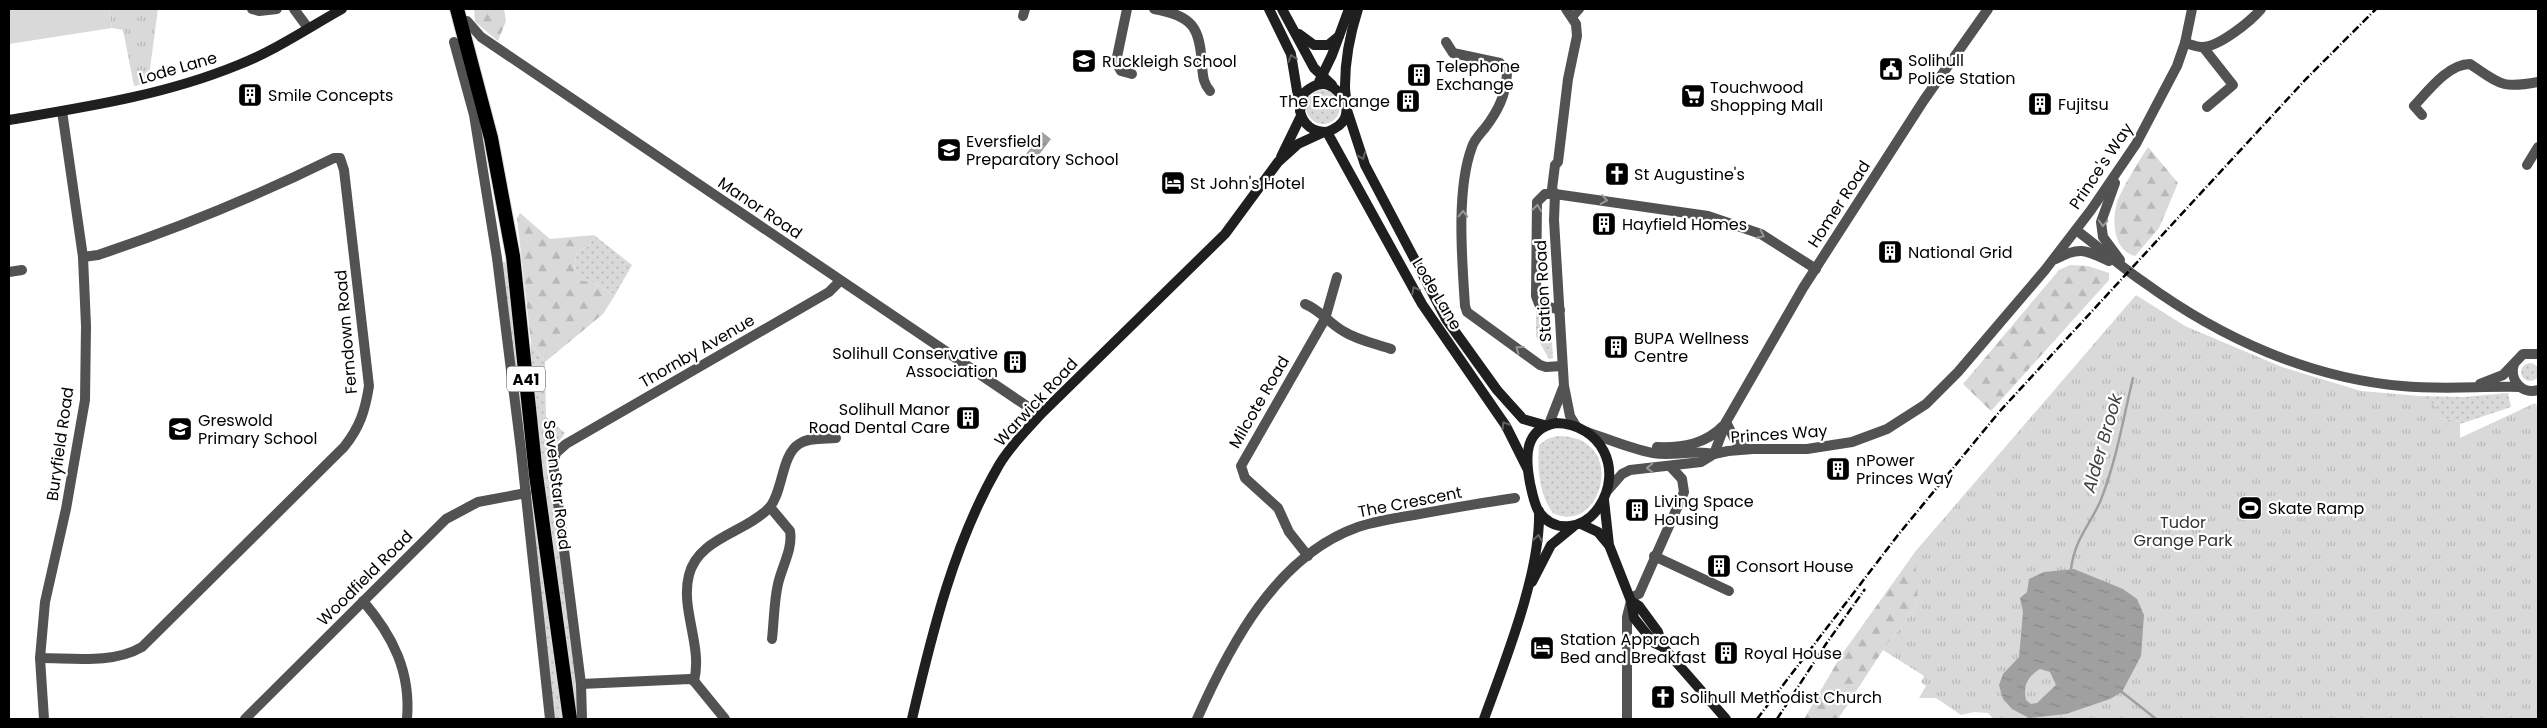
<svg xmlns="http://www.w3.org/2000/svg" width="2547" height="728" viewBox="0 0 2547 728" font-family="Poppins,sans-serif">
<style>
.grass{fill:url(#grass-dots)}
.forest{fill:url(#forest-firs)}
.park{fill:url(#park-tufts)}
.garden{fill:#d9d9d9}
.water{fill:url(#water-ripples);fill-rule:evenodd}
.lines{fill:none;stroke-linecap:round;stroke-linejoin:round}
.stream{stroke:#a0a0a0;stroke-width:2.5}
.trunk-casing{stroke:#dbdbdb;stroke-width:16}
.pedestrian{stroke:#525252;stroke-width:8}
.minor{stroke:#525252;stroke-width:10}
.tertiary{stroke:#525252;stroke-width:10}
.secondary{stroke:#1f1f1f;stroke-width:10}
.trunk{stroke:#000;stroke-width:14}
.rail{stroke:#000;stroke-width:2.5;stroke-dasharray:8 2.5 1 2.5;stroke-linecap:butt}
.oneway{stroke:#626262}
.oneway2{stroke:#979797}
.labels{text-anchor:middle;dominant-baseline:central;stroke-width:4.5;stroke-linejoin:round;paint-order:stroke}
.shield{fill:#fff;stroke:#4c4c4c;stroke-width:1}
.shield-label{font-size:15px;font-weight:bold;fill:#000}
.poi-label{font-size:16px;fill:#000;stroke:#fff;text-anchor:start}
.street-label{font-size:16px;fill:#000;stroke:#fff}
.park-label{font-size:16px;fill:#303030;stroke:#fff}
.water-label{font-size:18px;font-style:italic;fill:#414141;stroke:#fff}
</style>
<defs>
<pattern id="grass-dots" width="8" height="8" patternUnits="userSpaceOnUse" patternTransform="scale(1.25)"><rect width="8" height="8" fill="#d9d9d9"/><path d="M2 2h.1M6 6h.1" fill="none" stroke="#b8b8b8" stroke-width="1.8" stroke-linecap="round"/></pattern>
<pattern id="forest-firs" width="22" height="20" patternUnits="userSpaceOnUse" patternTransform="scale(1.25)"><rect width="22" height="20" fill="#d9d9d9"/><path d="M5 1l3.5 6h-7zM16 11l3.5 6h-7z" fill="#b8b8b8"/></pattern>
<pattern id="park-tufts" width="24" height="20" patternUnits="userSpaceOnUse" patternTransform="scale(1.25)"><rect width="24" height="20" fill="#d9d9d9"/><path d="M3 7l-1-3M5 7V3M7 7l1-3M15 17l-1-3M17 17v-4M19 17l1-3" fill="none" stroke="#b8b8b8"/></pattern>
<pattern id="water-ripples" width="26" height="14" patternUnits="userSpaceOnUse" patternTransform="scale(1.25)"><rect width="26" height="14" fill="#a0a0a0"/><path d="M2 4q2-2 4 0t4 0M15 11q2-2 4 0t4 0" fill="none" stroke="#888"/></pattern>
</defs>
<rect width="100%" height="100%" fill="#fff"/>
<g class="grass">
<circle cx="1323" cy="107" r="17"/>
<polygon points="594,235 632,265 615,295 592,282 582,282 574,270 577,251 589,246"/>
<polygon points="508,262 564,719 553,719 500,263"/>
<polygon points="1536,311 1539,311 1550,317 1553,358 1549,359 1536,336"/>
<path d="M531,343L545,362L546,417L565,433C561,442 550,445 547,457C544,473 554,493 556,509C565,579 574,649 579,719H575L547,517L530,360Z"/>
<circle cx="2530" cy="372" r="9"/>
<polygon points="2508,393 2511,407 2460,424 2460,422 2439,418 2419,396 2463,397"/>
<path d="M1557,436C1630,435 1602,537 1553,513C1539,495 1537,467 1539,445L1547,439Z"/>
</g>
<g class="forest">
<polygon points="474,9 504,9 506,21 498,41 475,22"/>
<path d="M2148,147L2178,183L2159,228L2135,256C2111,250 2111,213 2120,195C2128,178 2138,163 2148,147Z"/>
<polygon points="520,213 550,239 594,235 589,246 577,251 574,270 582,281 592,282 615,295 603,314 545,362 531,343 517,218"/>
<polygon points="2070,265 2088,266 2109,273 2109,280 1991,411 1963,384 2059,270"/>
<polygon points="2011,442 1918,604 1883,650 1838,719 1804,719 1842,654 1915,552"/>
</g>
<g class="park">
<polygon points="109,9 158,9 148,83 134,86 123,30 112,28"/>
<polygon points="2136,295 2185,326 2282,367 2361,391 2419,396 2436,407 2439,418 2460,422 2460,438 2535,403 2538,406 2538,719 1993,719 1988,713 1974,712 1961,715 1936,698 1919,698 1926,686 1921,682 1924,676 1883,650 1918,604 1915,552"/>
</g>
<g class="garden">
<polygon points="9,9 109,9 112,28 9,44"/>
<polygon points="2279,489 2301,503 2277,540 2255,527"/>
</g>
<g class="water">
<polygon points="1042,132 1051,139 1035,160 1036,164 1024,157"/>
<path d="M2074,569L2123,589L2137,599L2144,615L2141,656L2122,692L2110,699L2066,714L2029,718L2012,709L2003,699L1999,685L2003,674L2019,657L2023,612L2020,598L2027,592L2029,579L2044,572ZM2040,669L2050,672L2056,685L2037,703L2031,704L2026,700C2023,686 2027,677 2040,669Z"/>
</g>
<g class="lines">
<g class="stream">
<path d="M2071,569C2075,539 2088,528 2100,502C2116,463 2123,419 2133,378"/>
<polyline points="2122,692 2156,719"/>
</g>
<defs>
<polyline id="trunk" points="457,9 491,138 513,256 536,475 570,719"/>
</defs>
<use href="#trunk" class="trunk-casing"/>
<polyline class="pedestrian" points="1573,17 1580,9"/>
<g class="minor">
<polyline points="252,9 259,11 277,9"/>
<polyline points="294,9 308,28"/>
<polyline points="1127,9 1117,57 1117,64 1121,71 1132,74"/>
<path d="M1154,9C1193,16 1200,27 1202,66C1203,76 1203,83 1210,91"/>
<polyline points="1023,16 1025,9"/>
<polyline points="467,21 481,37 1040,415"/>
<polyline points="454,42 474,115 497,258 521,450 550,719"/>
<path d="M1446,42L1453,53L1500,63L1507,73C1506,95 1498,111 1485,128C1480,134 1474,140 1472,147C1456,189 1462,260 1465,306L1467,312L1540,365L1546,367L1562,366"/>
<path d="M2185,43C2190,44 2196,47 2201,47C2218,48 2251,21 2261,9"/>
<polyline points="2203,47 2233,85 2207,107"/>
<path d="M2422,115L2414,106C2428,91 2448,64 2470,64C2500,84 2501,89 2538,82"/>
<polyline points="2527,165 2538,147"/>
<polyline points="1555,194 1545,194 1537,202 1536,296 1539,304 1560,310"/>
<polyline points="9,272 22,270"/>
<path d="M1305,304C1320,310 1329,323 1343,331C1357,340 1376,344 1391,349"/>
<path d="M770,507L790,531C793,549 782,566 778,584C774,601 774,621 772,639"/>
<polyline points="1308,556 1289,532 1278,508 1245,478 1241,466 1325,319 1337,277"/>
<polyline points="1654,556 1729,591"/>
<polyline points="1630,598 1639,594 1684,492 1682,479 1671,467"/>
<path d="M363,601C393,636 411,672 407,719"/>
<path d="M40,658C73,658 113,664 142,647L344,447C360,427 365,411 369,386L344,170L340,158H334C257,196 179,228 98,255L83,257"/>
<path d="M694,681C703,646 680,609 689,575C698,538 745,533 769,508C783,493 781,455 799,444C809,437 825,439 836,438"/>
<polyline points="581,684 690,679 694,681 725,719"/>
<polyline points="245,719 446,519 478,502 526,493"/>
<polyline points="582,719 581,684 553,463 556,453 566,444 829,292 840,281"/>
<path d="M1197,719C1230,645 1276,556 1358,527C1376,521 1395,518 1414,515C1447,509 1481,503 1515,498"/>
</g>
<g class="tertiary">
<polyline points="1566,9 1576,24 1577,36 1568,79 1558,162 1555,165 1552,189 1555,194 1554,220 1564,386 1570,416 1576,426"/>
<polyline points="2115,183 2101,222 2103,237 2120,260"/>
<polyline points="1555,194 1708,216 1761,234 1816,269"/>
<path d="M2076,230C2099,247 2121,267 2145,283C2221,338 2309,378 2402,386C2442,390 2481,386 2520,387"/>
<path d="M2056,259C2079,246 2086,250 2109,261"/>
<path d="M2514,364C2509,380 2522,395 2538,390"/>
<polyline points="2480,384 2503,375 2523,354 2538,354"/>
<polyline points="1726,422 1736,442 1748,449"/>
<polyline points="1549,424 1563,388"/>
<path d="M1587,432C1608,439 1631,449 1653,453C1674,457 1692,449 1714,454"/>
<path d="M1657,447C1683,448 1706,444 1724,425"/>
<polyline points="1714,454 1726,422 1803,288 1924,100 1988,9"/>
<polyline points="1608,490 1622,474 1630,470 1701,462 1714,454 1728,451 1753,449 1807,449 1852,442 1887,429 1926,404 1958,372 2045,270 2091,210 2136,144 2177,66 2185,43 2192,9"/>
<polyline points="44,719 40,658 45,602 66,509 85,400 86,326 83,257 62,111"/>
<polyline points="1627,719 1627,617 1631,601"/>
</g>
<g class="secondary">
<polyline points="1269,9 1291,54 1299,103"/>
<polyline points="1282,9 1314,68 1332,85"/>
<polyline points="1299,34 1314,45 1328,45 1339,36"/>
<polyline points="1319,82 1332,55 1349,9"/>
<path d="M1347,104C1336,85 1323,76 1304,93L1300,111C1303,125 1313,132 1327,132C1335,129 1342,125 1345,118C1349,107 1345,97 1345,86C1345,60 1350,34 1358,9"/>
<polyline points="1347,110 1365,165 1446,319 1497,390 1523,419 1544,425"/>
<path d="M9,120C86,107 165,95 238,65C274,51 308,28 342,9"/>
<polyline points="1327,132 1422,304 1506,426 1527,468"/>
<polyline points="1281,157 1301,116"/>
<path d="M1556,423C1601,424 1624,469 1599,507C1585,528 1556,535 1539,512C1534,504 1532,492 1530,483C1525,457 1524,429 1556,423Z"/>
<polyline points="1604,500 1609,545 1631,601 1634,618 1654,643 1663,647"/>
<polyline points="1581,524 1598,532 1608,544"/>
<polyline points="1532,582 1551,545 1573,527"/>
<polyline points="1631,601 1639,606 1658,632 1663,647 1726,719"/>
<path d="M912,719C932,633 954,542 999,465C1010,446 1026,431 1040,415L1225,234L1278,162L1298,144L1324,132"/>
<path d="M1484,719C1505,661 1541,572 1539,511"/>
</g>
<use href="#trunk" class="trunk"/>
<g class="rail">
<polyline points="1757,719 1898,535 2000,411 2306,79 2376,9"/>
<polyline points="1777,719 1826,644 1865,589"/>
</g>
</g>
<defs><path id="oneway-chevron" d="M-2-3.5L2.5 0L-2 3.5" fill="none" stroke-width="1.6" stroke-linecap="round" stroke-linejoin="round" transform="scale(1.25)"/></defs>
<g class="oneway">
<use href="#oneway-chevron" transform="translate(1292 58) rotate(-108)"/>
<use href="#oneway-chevron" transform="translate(1362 156) rotate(69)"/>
<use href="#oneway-chevron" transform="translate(1415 290) rotate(-118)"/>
<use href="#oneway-chevron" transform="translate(1505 425) rotate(-122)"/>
<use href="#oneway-chevron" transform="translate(1538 538) rotate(-81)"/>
</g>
<g class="oneway2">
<use href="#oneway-chevron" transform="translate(1604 200) rotate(9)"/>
<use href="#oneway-chevron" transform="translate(1537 208) rotate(-84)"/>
<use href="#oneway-chevron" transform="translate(1463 214) rotate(-89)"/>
<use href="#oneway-chevron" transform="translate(2103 223) rotate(92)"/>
<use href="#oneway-chevron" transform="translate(1761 235) rotate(26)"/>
<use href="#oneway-chevron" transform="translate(1519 349) rotate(-144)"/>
<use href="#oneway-chevron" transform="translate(1650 468) rotate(178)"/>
</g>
<defs>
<symbol id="school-square" viewBox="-11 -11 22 22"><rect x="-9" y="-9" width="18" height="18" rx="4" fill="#000" stroke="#fff"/><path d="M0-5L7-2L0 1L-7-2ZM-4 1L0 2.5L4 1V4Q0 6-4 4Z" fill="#fff"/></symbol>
<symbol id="civic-square" viewBox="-11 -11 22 22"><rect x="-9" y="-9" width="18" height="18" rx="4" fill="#000" stroke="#fff"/><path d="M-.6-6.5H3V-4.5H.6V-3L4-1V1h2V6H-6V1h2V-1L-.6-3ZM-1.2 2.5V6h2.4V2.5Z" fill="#fff"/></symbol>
<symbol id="building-square" viewBox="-11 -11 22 22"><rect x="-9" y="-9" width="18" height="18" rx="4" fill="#000" stroke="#fff"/><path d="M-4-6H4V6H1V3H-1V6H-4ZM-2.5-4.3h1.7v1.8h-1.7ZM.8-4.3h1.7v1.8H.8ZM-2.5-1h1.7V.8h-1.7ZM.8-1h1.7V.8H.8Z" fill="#fff"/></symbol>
<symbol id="supermarket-square" viewBox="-11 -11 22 22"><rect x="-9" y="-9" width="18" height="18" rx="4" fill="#000" stroke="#fff"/><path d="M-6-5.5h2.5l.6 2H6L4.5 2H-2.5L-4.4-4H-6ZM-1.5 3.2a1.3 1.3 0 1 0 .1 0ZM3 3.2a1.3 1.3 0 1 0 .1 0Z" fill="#fff"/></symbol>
<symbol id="church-square" viewBox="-11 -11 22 22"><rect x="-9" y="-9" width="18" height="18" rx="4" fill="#000" stroke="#fff"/><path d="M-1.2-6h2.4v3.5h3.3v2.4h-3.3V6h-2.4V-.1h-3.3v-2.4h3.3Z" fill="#fff"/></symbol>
<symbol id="hotel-square" viewBox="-11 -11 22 22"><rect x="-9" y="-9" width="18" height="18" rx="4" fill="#000" stroke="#fff"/><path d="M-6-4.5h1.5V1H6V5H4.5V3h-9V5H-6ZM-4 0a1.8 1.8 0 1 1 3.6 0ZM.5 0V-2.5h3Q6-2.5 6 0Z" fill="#fff"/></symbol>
<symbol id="stadium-square" viewBox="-11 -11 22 22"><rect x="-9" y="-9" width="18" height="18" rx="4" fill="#000" stroke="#fff"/><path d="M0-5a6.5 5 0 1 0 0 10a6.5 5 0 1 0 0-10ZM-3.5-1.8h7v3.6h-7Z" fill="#fff"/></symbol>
</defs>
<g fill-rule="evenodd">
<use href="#school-square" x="1070" y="47" width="28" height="28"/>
<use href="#civic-square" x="1877" y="55" width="28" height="28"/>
<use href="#building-square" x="1405" y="61" width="28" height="28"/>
<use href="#building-square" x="236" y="81" width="28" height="28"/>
<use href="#supermarket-square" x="1679" y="82" width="28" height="28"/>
<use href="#building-square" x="1394" y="87" width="28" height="28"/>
<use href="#building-square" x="2026" y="90" width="28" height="28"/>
<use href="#school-square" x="935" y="136" width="28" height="28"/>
<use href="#church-square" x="1603" y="160" width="28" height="28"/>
<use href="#hotel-square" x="1159" y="169" width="28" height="28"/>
<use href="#building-square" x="1590" y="210" width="28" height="28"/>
<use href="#building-square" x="1876" y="238" width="28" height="28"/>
<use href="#building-square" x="1602" y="333" width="28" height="28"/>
<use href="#building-square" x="1001" y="348" width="28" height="28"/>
<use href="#building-square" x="954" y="404" width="28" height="28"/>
<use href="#school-square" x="166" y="415" width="28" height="28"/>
<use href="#building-square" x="1824" y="455" width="28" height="28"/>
<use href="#stadium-square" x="2236" y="494" width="28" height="28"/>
<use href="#building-square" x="1623" y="496" width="28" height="28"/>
<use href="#building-square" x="1705" y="552" width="28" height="28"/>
<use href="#hotel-square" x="1528" y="634" width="28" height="28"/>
<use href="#building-square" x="1712" y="639" width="28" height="28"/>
<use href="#church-square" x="1649" y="683" width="28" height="28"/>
</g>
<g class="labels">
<rect class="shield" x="507" y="366.5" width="38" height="25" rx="4"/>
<g class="shield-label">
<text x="526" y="379">A41</text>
</g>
<g class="poi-label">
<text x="1908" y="60">Solihull<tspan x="1908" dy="18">Police Station</tspan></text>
<text x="1102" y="61">Ruckleigh School</text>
<text x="1436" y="66">Telephone<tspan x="1436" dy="18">Exchange</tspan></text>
<text x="1710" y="87">Touchwood<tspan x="1710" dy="18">Shopping Mall</tspan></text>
<text x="268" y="95">Smile Concepts</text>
<text x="1390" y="101" text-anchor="end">The Exchange</text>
<text x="2058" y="104">Fujitsu</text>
<text x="966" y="141">Eversfield<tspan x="966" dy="18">Preparatory School</tspan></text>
<text x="1634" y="174">St Augustine's</text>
<text x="1190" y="183">St John's Hotel</text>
<text x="1622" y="224">Hayfield Homes</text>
<text x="1908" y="252">National Grid</text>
<text x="1634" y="338">BUPA Wellness<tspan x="1634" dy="18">Centre</tspan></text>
<text x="998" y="353" text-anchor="end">Solihull Conservative<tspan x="998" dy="18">Association</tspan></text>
<text x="950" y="409" text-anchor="end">Solihull Manor<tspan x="950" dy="18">Road Dental Care</tspan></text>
<text x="198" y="420">Greswold<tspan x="198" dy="18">Primary School</tspan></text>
<text x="1856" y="460">nPower<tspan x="1856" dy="18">Princes Way</tspan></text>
<text x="1654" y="501">Living Space<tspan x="1654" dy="18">Housing</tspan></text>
<text x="2268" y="508">Skate Ramp</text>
<text x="1736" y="566">Consort House</text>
<text x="1560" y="639">Station Approach<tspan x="1560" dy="18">Bed and Breakfast</tspan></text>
<text x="1744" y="653">Royal House</text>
<text x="1680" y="697">Solihull Methodist Church</text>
</g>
<g class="street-label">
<text transform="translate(178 68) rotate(-16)">Lode Lane</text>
<text transform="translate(2101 166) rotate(-56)">Prince's Way</text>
<text transform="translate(1839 204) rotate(-57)">Homer Road</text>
<text transform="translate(760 208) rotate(34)">Manor Road</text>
<text transform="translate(1543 291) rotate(-93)">Station Road</text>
<text transform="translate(1437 294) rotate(59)">Lode Lane</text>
<text transform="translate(346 332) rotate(-95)">Ferndown Road</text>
<text transform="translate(697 351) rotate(-30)">Thornby Avenue</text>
<text transform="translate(1036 402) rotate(-47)">Warwick Road</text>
<text transform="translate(1259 402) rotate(-60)">Milcote Road</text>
<text transform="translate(1779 434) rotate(-4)">Princes Way</text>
<text transform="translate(60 444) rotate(-82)">Buryfield Road</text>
<text transform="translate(557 485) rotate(83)">Seven Star Road</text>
<text transform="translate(1410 502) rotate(-11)">The Crescent</text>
<text transform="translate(365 578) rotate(-45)">Woodfield Road</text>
</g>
<g class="park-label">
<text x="2183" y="522">Tudor<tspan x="2183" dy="18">Grange Park</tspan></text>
</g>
<g class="water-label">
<text transform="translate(2102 443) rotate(-74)">Alder Brook</text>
</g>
</g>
<rect width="2547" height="728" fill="none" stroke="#000000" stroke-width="20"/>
</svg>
